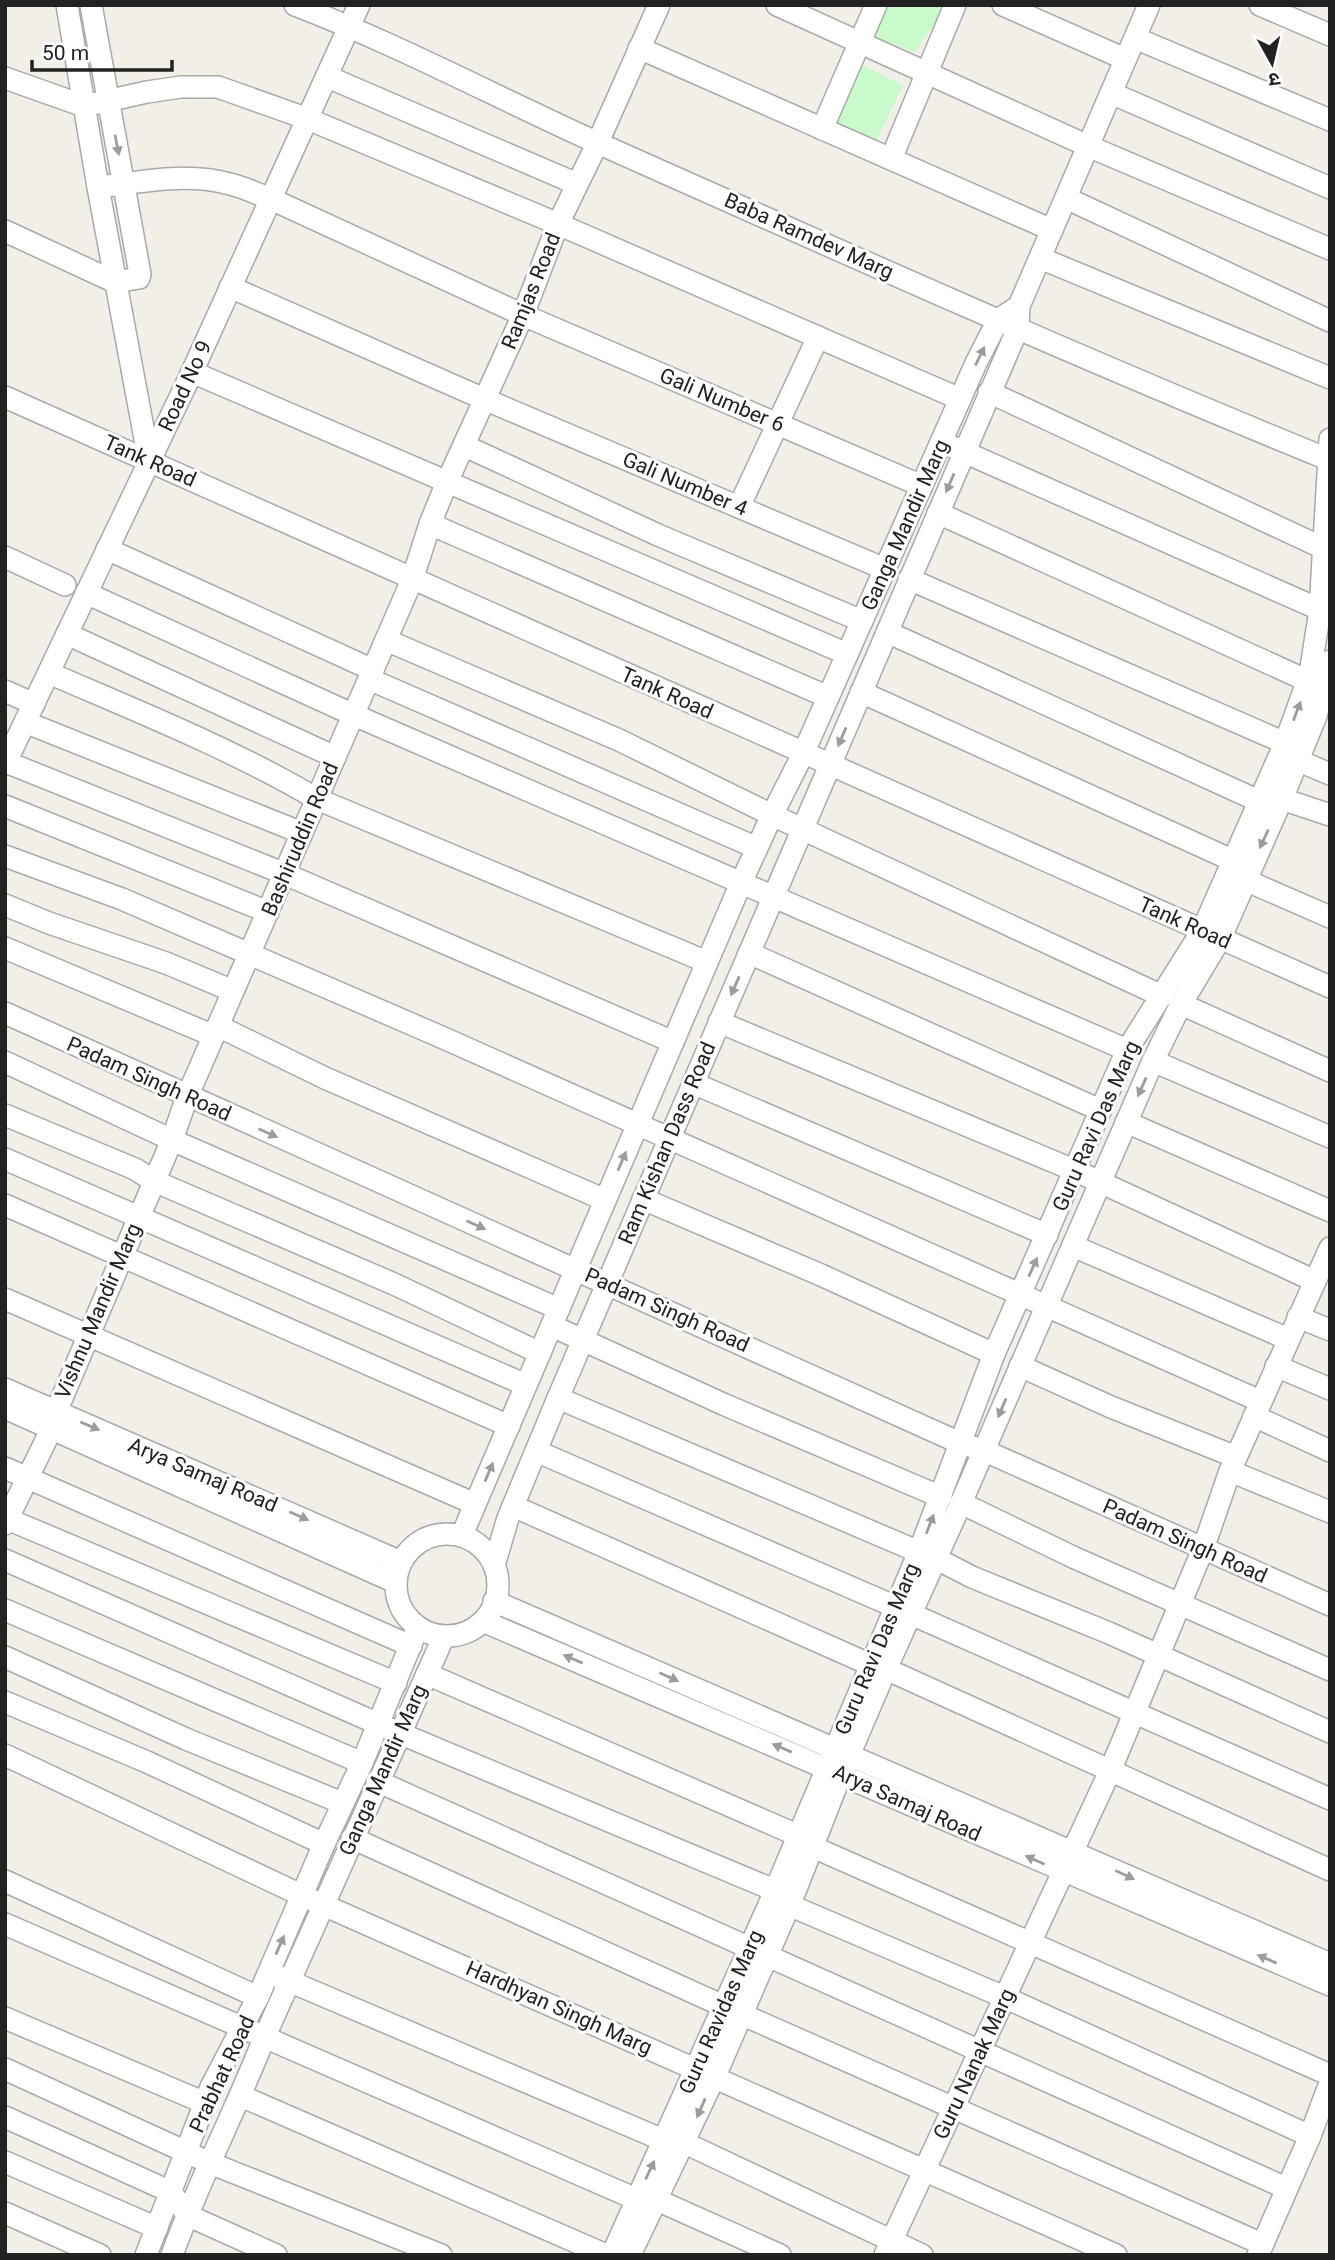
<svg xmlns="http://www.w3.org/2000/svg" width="1335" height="2260" viewBox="0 0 1335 2260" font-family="Roboto,'Noto Sans Devanagari',sans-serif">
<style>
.park{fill:#c8facc}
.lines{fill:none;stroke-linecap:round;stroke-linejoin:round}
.minor-casing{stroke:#a9a9a9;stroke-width:24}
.minor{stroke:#fff;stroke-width:21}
.oneway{fill:#9c9c9c}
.labels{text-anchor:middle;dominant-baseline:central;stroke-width:6;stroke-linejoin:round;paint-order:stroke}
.street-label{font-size:21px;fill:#222;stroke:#fff}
</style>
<rect width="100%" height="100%" fill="#f2efe9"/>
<g class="park">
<polygon points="875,5 941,5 945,7 915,52 861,32"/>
<polygon points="849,59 903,85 875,143 815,120"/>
</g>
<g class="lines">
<defs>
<g id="minor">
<polyline points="67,5 98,187 149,460"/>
<polyline points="91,5 140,274 139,278 115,282"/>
<path d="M295,5C399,45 498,98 600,144C842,252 1084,360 1330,460"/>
<polyline points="777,5 1088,146 1330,249"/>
<polyline points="1003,5 1125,59"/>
<polyline points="1260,5 1330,35"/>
<polyline points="1135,38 1330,120"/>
<polyline points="639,48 1052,230"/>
<polyline points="328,77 577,184"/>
<polyline points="5,78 84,106 147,92 181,87 218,87 308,119 558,224 960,399"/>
<polyline points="1111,93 1330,188"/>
<polyline points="822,129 876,5"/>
<polyline points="891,159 955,5"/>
<path d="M98,187C141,182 187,172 230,184C244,187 257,194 271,199L523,315L922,486"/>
<polyline points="1066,198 1330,321"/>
<polyline points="5,231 115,282"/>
<polyline points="1040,258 1330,378"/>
<polyline points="230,287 484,399 885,569"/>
<polyline points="192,372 847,654"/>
<polyline points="989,392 1323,548"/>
<polyline points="5,397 1330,987"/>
<polyline points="465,446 658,535 862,621"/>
<polyline points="953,447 1330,614"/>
<polyline points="739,507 818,337"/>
<polyline points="938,513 1308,681"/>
<polyline points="430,524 828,697"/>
<polyline points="107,549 373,670"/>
<polyline points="5,557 65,585"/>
<polyline points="909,579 1285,743"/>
<polyline points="86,593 354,715 1127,1050"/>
<polyline points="887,632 1261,802"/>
<polyline points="67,634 335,757"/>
<polyline points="386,640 619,740 772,815 1162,996"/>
<path d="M49,673C139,712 232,749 317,799L707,962"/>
<polyline points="369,679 757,848"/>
<polyline points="5,691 34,704"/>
<polyline points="861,692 1234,861"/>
<polyline points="25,722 302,833"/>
<polyline points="1299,761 1330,774"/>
<polyline points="6,762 285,874 673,1042"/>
<polyline points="5,764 192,372 359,5"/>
<polyline points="1282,799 1330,815"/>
<polyline points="5,806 268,912"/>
<polyline points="5,856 122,899 439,1036 1260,1401"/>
<polyline points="1245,880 1330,917"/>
<polyline points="5,905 49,923 166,963 233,991"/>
<polyline points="5,948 214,1036"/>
<polyline points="749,953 1100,1110"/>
<polyline points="1181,1004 1330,1071"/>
<polyline points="5,1013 960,1443 983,1450 1330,1605"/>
<polyline points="719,1022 1076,1171 1315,1281"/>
<polyline points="218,1026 325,1078 605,1200"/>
<polyline points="1153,1061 1330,1137"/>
<polyline points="5,1062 172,1140 559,1309"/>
<polyline points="693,1083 1047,1235"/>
<polyline points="5,1115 135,1169 154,1181 394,1284 540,1353"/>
<polyline points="1126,1122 1330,1211"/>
<polyline points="5,1159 526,1385"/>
<polyline points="643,1199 821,1275 994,1354"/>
<polyline points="5,1205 509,1426"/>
<polyline points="1073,1246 1288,1339"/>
<polyline points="5,1299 475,1504"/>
<polyline points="1298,1317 1330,1330"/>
<polyline points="552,1326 723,1404 941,1497"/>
<polyline points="1020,1366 1111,1407 1236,1457"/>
<polyline points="1276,1366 1330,1389"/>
<polyline points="5,1389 401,1562"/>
<polyline points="558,1398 919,1552"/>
<polyline points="5,1408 395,1582"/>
<polyline points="1254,1416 1330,1451"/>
<polyline points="536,1451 896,1607"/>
<polyline points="5,1468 411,1646"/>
<polyline points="1230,1471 1330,1512"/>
<polyline points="961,1503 1075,1558 1330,1670"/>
<polyline points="513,1506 871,1665"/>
<polyline points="5,1518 396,1683"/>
<polyline points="5,1524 52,1428 56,1412 172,1140 187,1097 412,580 430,524 447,482 523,315 558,224 598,142 659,5"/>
<circle cx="447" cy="1585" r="51"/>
<polyline points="462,1535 741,883 772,815 803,754 976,363 998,320 1019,306"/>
<polyline points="935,1558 972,1577 1109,1633 1330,1732"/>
<polyline points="5,1560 399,1733 774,1890"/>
<polyline points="495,1562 508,1518 558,1398 1018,328 1019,306 1149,5"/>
<polyline points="494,1601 1330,1964"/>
<polyline points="5,1610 362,1763"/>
<polyline points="911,1614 1330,1799"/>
<path d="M485,1622C767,1742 1047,1866 1330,1985"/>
<polyline points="5,1657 186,1739 342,1803"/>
<polyline points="886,1669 1330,1870"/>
<polyline points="427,1674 797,1835"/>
<polyline points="5,1702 147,1762 324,1844"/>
<polyline points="5,1755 303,1896 1116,2255"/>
<polyline points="377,1781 1286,2188"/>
<polyline points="352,1838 741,2014 1262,2244"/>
<polyline points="813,1847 1330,2075"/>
<polyline points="5,1881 258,1997"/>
<polyline points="789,1905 1004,1997 1310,2136"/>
<polyline points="5,1924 636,2199"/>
<polyline points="277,1976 663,2140"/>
<polyline points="5,2018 205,2103"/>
<polyline points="5,2069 210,2163 441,2255"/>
<polyline points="241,2096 606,2255"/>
<polyline points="5,2117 171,2192 187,2215 276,2255"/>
<polyline points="685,2143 922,2255"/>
<polyline points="5,2162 157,2228"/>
<polyline points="657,2200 780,2255"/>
<polyline points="5,2213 100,2255"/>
<polyline points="146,2255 211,2087 258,1997 324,1844 362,1763 418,1627"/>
<path d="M172,2255C199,2180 236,2110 265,2036L444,1636"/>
<polyline points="612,2255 768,1907 919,1552 994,1354 1127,1050 1202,931 1285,743 1310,674 1320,610 1330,439"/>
<polyline points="630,2255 715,2076 792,1899 841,1774 886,1669 961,1503 1153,1061 1181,1004 1220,939 1282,799 1316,716 1330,661"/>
<polyline points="885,2255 1110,1771 1203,1549 1230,1471 1330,1248"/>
<polyline points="1258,2255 1310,2136 1330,2083"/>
</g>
</defs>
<use href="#minor" class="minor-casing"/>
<use href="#minor" class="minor"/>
</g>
<defs><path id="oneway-solid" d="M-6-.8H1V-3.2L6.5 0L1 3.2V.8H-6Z" transform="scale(1.75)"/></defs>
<g class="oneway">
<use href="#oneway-solid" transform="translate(117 145) rotate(79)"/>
<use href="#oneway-solid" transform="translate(980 356) rotate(-64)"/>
<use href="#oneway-solid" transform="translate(950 483) rotate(113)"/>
<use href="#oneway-solid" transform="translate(1297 711) rotate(-69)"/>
<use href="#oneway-solid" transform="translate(842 737) rotate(113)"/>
<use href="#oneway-solid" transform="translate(1264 839) rotate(115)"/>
<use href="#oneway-solid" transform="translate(735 986) rotate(114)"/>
<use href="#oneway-solid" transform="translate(1142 1087) rotate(114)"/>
<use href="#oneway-solid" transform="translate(268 1133) rotate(24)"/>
<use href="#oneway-solid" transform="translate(622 1161) rotate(-67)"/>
<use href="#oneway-solid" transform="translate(476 1225) rotate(24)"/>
<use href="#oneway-solid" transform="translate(1033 1267) rotate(-66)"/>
<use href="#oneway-solid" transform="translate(1002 1408) rotate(113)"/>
<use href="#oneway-solid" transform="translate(90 1426) rotate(23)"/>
<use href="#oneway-solid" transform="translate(489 1472) rotate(-67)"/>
<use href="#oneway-solid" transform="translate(299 1516) rotate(24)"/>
<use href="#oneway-solid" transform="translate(930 1524) rotate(-69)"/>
<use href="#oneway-solid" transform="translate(573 1659) rotate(-157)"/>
<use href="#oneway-solid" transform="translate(669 1677) rotate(24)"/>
<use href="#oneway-solid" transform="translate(782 1748) rotate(-157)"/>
<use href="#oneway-solid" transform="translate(1035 1860) rotate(-156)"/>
<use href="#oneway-solid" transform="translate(1125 1875) rotate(25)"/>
<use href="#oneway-solid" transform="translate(280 1945) rotate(-66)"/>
<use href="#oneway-solid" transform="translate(1267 1959) rotate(-157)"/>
<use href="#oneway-solid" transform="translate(701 2108) rotate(114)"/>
<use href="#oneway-solid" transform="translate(650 2170) rotate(-65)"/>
</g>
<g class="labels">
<g class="street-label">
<text transform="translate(809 236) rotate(24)">Baba Ramdev Marg</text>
<text transform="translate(531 291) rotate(-68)">Ramjas Road</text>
<text transform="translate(185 386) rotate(-65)">Road No 9</text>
<text transform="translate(722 400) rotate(23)">Gali Number 6</text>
<text transform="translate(150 461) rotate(24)">Tank Road</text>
<text transform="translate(685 484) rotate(23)">Gali Number 4</text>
<text transform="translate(905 525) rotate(-66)">Ganga Mandir Marg</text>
<text transform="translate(667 693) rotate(24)">Tank Road</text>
<text transform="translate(300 839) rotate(-67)">Bashiruddin Road</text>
<text transform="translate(1185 923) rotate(24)">Tank Road</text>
<text transform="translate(149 1079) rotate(24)">Padam Singh Road</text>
<text transform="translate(1096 1126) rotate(-66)">Guru Ravi Das Marg</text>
<text transform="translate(667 1143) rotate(-67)">Ram Kishan Dass Road</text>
<text transform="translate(667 1310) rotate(24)">Padam Singh Road</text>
<text transform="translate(98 1311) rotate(-67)">Vishnu Mandir Marg</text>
<text transform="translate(203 1475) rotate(23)">Arya Samaj Road</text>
<text transform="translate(1185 1541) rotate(24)">Padam Singh Road</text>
<text transform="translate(877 1649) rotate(-67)">Guru Ravi Das Marg</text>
<text transform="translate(383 1770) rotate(-66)">Ganga Mandir Marg</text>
<text transform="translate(907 1803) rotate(24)">Arya Samaj Road</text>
<text transform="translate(559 2008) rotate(24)">Hardhyan Singh Marg</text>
<text transform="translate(721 2012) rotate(-66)">Guru Ravidas Marg</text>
<text transform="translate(974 2064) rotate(-65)">Guru Nanak Marg</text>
<text transform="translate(222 2074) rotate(-65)">Prabhat Road</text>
</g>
</g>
<rect width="1335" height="2260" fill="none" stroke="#222222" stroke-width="14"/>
<g transform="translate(1272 63) rotate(172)" stroke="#ffffff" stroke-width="5" paint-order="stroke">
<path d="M0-5L12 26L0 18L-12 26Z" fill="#222222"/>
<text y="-10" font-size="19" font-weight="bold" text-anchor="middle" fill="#222222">उ</text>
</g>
<path d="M32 60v10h140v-10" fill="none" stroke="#222222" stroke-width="3.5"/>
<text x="42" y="60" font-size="21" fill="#222222" stroke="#ffffff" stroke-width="5" paint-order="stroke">50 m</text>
</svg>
